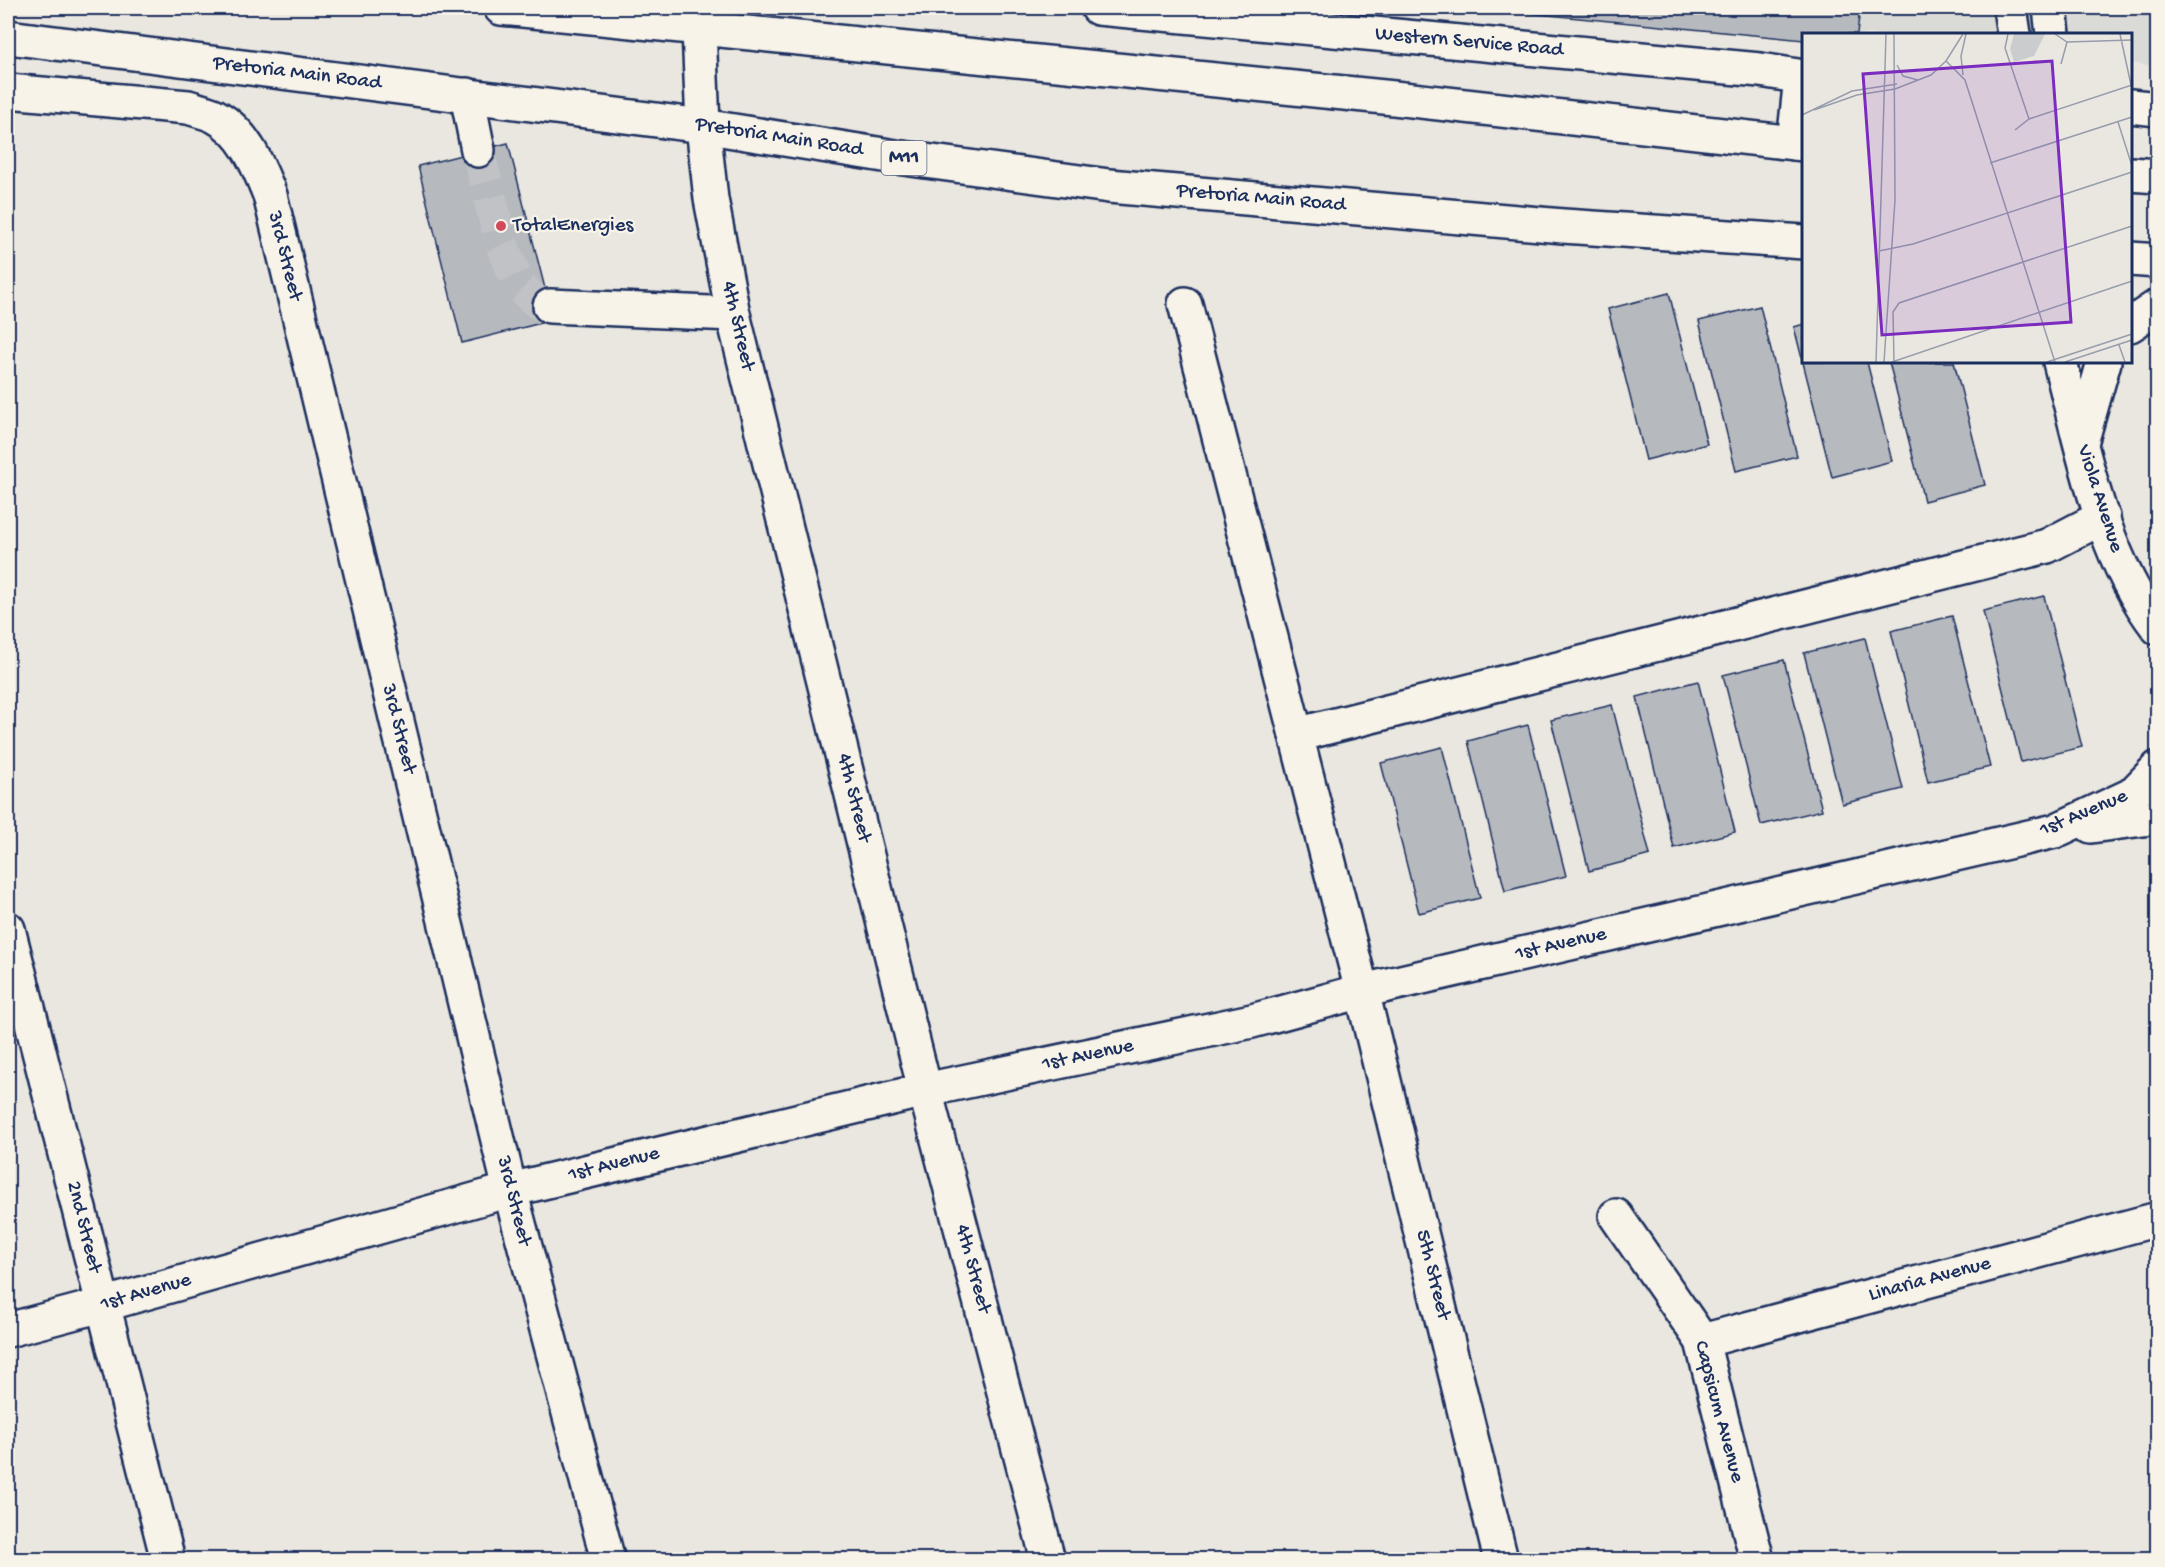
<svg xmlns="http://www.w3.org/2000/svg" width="2165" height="1567" viewBox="0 0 2165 1567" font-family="'Gochi Hand',sans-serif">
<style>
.built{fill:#dadad6}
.building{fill:#b6babf;stroke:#1b2f5e;stroke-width:1.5}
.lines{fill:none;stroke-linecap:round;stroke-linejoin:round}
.minor-tunnel{stroke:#c1c2c6;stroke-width:33;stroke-dasharray:33 16;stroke-linecap:butt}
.minor-casing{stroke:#1b2f5e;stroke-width:38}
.major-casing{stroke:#1b2f5e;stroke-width:38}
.minor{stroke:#f7f3e8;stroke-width:33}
.major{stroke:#f7f3e8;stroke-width:33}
.poi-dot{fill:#d1495b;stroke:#f7f3e8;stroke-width:2}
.labels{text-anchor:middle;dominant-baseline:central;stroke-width:4.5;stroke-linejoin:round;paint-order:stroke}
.shield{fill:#f7f3e8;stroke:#5d6a87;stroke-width:1.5}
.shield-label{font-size:20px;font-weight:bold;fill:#1b2f5e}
.street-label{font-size:21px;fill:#1b2f5e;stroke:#f7f3e8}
.poi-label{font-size:21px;fill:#1b2f5e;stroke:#f7f3e8;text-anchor:start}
.inset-road{fill:none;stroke:#979dac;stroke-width:1.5}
.view{fill:#7b2cbf;fill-opacity:0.15;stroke:#7b2cbf;stroke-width:3}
.inset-edge{fill:none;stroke:#1b2f5e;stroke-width:3}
</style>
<rect width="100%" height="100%" fill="#eae7e0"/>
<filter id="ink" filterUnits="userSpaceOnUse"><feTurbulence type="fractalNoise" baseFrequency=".0167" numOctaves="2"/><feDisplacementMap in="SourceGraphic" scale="12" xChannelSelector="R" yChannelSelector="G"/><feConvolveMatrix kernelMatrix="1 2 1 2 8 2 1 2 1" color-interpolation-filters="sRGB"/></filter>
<g filter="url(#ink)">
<polygon class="built" points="1572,8 2157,8 2157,66 2131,63 2130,34 1842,34"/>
<g class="building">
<polygon points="1477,8 1860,8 1857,34 1804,34 1804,40"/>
<polygon points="508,143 553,320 462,343 418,166"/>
<polygon points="1669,293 1707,444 1646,460 1608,309"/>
<polygon points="1760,306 1797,456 1736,471 1699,321"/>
<polygon points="1804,324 1804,362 1867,362 1892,461 1832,477 1794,327"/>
<polygon points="1889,362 1954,362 1985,485 1924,501"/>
<polygon points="2044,596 2082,747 2021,762 1983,611"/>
<polygon points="1952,616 1990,767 1928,782 1891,631"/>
<polygon points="1865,638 1903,789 1842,804 1804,653"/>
<polygon points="1784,660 1822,810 1761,825 1723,675"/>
<polygon points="1698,681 1735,832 1674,848 1637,697"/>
<polygon points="1612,705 1650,855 1589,871 1551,720"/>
<polygon points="1528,725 1566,876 1505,891 1468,741"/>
<polygon points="1442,747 1480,898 1419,913 1381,763"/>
</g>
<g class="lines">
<polyline class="minor-tunnel" points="478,150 501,243 520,287 538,303 550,306"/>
<defs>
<g id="minor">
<polyline points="1098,8 1760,70 1804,77"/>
<polyline points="2010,8 2014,34"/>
<polyline points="2050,8 2053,34"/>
<polyline points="699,29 703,126 711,199 733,314 925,1090 1048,1560"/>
<path d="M8,91L188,107C197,110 207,112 215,116C245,132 258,165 270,195L510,1190L608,1560"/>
<polyline points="467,95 478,150"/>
<polyline points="2130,106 2158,109"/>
<polyline points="1794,143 1801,77"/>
<polyline points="1185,304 1362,991 1501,1560"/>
<polyline points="550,306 733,314"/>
<path d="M2060,362C2083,450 2101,554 2158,628"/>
<polyline points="1296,735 2047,546 2103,517"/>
<polyline points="2091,826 2158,817"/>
<polyline points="8,929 168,1560"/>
<polyline points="1616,1216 1702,1341 1757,1560"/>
<polyline points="8,1330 102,1305 510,1190 925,1090 1252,1021 1362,991 2055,831 2132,795 2158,768"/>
<polyline points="1702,1341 2158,1219"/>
</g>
<g id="major">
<polyline points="501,8 1394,98 1804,144"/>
<polyline points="8,37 703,126 896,157 1109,186 1563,226 1804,242"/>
<polyline points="2130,174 2158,176"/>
<polyline points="2130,259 2158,261"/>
<polyline points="2130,325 2158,306"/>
<polyline points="2081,443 2104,362"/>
</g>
</defs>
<use href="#minor" class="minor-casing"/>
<use href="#major" class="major-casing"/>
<use href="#minor" class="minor"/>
<use href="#major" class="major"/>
</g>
</g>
<circle class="poi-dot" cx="501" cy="226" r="6"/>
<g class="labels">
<rect class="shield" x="881.5" y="141" width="45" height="34" rx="4.5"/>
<g class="shield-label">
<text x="904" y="158">M11</text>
</g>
<g class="street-label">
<text transform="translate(1469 43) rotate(5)">Western Service Road</text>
<text transform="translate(297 74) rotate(7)">Pretoria Main Road</text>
<text transform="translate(779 138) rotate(9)">Pretoria Main Road</text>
<text transform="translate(1261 199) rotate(5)">Pretoria Main Road</text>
<text transform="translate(284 256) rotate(76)">3rd Street</text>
<text transform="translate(737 326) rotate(77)">4th Street</text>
<text transform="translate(2099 499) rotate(72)">Viola Avenue</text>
<text transform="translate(398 729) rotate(76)">3rd Street</text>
<text transform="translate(853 798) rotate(76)">4th Street</text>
<text transform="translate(2084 814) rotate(-23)">1st Avenue</text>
<text transform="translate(1561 945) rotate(-13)">1st Avenue</text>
<text transform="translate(1088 1056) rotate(-12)">1st Avenue</text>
<text transform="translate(614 1165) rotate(-14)">1st Avenue</text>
<text transform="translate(513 1201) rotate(76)">3rd Street</text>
<text transform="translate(83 1227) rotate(76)">2nd Street</text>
<text transform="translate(972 1269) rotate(75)">4th Street</text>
<text transform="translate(1432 1275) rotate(76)">5th Street</text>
<text transform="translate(1930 1280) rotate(-15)">Linaria Avenue</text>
<text transform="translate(146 1293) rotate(-16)">1st Avenue</text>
<text transform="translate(1718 1412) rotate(75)">Capsicum Avenue</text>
</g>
<g class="poi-label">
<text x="513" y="226">TotalEnergies</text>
</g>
</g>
<g transform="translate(1802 33)">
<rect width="330" height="330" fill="#eae7e0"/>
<path d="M212,1H243L232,23L212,29L208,16Z" fill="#cbcccd"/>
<path class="inset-road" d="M206,1L203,15L227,86M253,1L265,9L330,7M318,1L329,52M144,28L163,47L253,329M259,31L265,9M95,32L101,43L116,47M161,42L159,23L164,1M12,77L55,62L93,56L129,42L144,28L161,1M0,82L50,58L95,51M316,89L330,133M213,97L227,86L330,52M188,130L330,84M77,218L111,211L330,139M317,312L323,329M92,328L91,279L97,270L330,193M74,329L84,1M82,329L93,167L92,1M90,329L330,248M245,329L330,301M263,329L330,307"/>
<path class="view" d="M250,28L269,289L80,302L61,41Z"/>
<rect width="330" height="330" class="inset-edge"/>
</g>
<rect width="2165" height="1567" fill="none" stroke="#f7f3e8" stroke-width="30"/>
<rect x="15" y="15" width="2135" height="1537" fill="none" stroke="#1b2f5e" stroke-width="2" filter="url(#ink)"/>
</svg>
